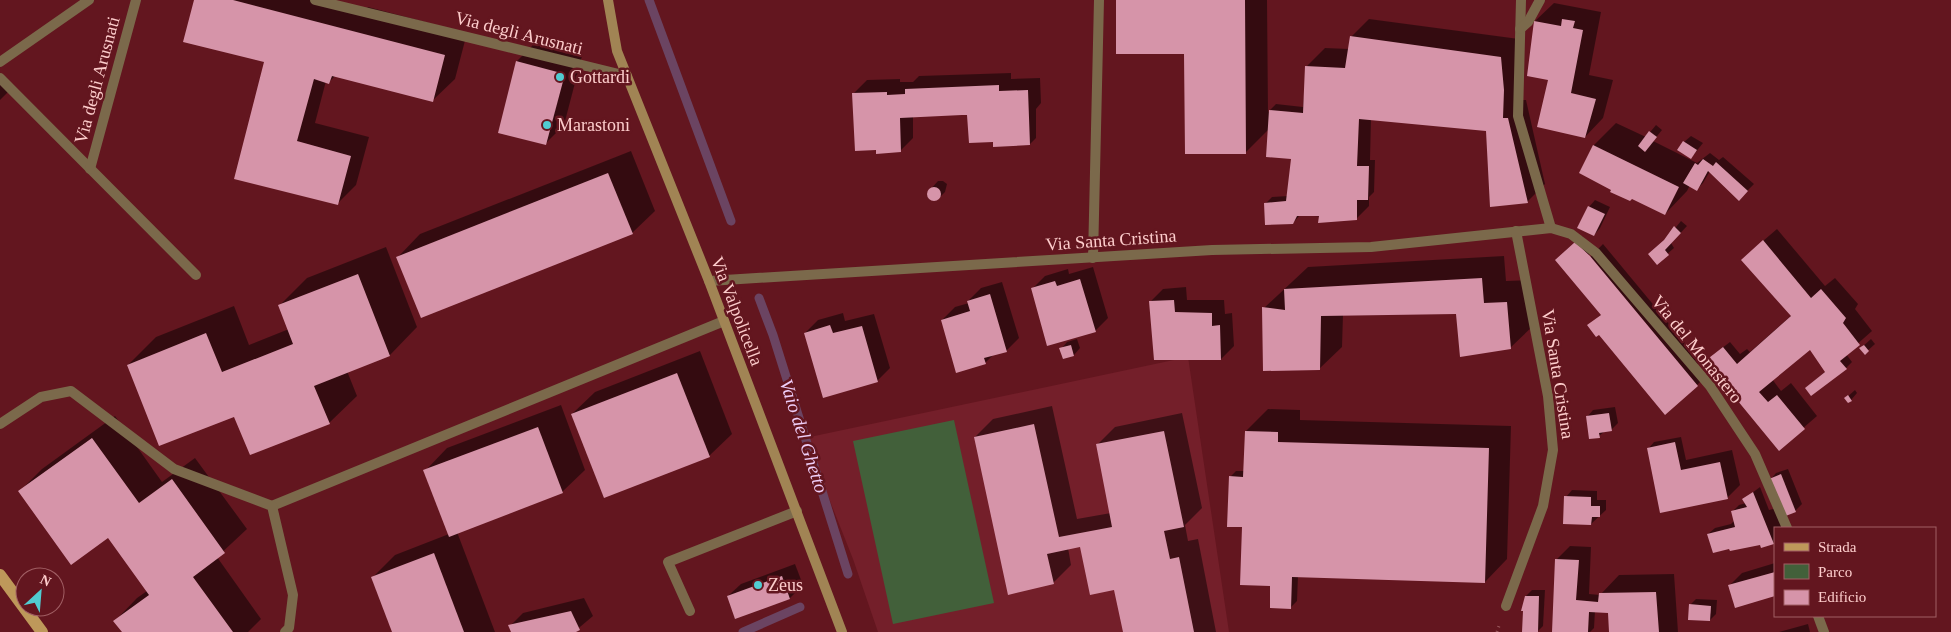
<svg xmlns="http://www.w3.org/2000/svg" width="1951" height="632" viewBox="0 0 1951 632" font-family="'Times New Roman',serif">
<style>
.built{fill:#741f2a}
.green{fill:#42603a}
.shadow{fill:#0007}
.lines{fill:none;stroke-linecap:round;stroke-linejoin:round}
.stream{stroke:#6b4462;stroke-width:9}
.building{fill:#d694a9}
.path{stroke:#9c5a5f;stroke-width:3;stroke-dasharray:1 4;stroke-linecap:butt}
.service{stroke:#7b694b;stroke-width:10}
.minor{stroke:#7b694b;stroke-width:10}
.secondary{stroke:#a18454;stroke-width:10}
.primary{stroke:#be985a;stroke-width:12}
.poi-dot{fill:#51ccd1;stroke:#63161f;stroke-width:2}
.labels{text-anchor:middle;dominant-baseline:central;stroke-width:5;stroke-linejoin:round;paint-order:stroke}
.street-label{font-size:18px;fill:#fdcdcc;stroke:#63161f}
.poi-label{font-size:18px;fill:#fdcdcc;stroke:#63161f;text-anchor:start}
.water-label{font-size:19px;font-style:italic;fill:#efcef8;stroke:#63161f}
</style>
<rect width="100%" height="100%" fill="#63161f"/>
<polygon class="built" points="1188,357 1229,632 878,632 853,559 805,438"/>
<polygon class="green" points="954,420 994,603 893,624 853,441"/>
<g class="shadow">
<polygon points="196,0 325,0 364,11 368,7 467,33 455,79 432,101 336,75 329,82 326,81 315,123 369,137 356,185 337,204 236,178 265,63"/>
<polygon points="1117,0 1267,0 1268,112 1276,104 1303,107 1307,66 1325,48 1349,49 1351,37 1369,19 1519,39 1520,100 1526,100 1545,184 1527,202 1487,130 1371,119 1370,160 1375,160 1374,192 1369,197 1369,206 1356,219 1300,215 1293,223 1265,204 1272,197 1288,196 1292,158 1269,129 1245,153 1186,53"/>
<polygon points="1554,3 1601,12 1589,75 1613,80 1603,118 1585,137 1549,79 1535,21"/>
<polygon points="535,43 582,56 564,125 546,143 517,61"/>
<polygon points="1011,73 1011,79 1040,78 1041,103 1036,109 1036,138 1030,144 994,141 968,114 913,116 913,138 900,151 854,93 867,80 900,79 900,82 913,82 919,76"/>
<polygon points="0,74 11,89 0,100"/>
<polygon points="1616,123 1646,137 1656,125 1662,130 1653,141 1697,163 1710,153 1719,160 1723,157 1754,184 1739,199 1710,171 1703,183 1697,189 1690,185 1687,191 1665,214 1580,172 1594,145"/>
<polygon points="1691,136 1703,143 1691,158 1684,142"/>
<polygon points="631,151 655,211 632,233 398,257 420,234"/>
<polygon points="938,181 943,181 947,184 945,192 939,198 934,200 929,198 928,192"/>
<polygon points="1595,200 1610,207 1600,228 1594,235 1589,207"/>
<polygon points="1681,221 1687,226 1671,243 1674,248 1657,263 1667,238"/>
<polygon points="1777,229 1825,286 1835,278 1858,304 1855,309 1872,331 1846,354 1852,362 1846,368 1806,388 1826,371 1810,348 1772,379 1781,391 1791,383 1817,416 1779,449 1713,355 1730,342 1740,354 1747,349 1750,352 1792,315 1756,247"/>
<polygon points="1582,236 1595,249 1584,259 1586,261 1603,244 1700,361 1694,367 1703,379 1697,385 1601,335 1589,325 1602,314 1563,253"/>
<polygon points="386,247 417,327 390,355 347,371 357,396 329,423 235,415 128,365 156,337 234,306 249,345 289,329 280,305 307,278"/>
<polygon points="1504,256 1506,281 1529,280 1533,326 1510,348 1458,313 1343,315 1342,347 1319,369 1264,308 1308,267"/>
<polygon points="1093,267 1108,318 1095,331 1032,289 1045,276 1068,269 1069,274"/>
<polygon points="1002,282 1019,338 1006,351 994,354 985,363 942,320 955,307 969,303 968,301 981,288"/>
<polygon points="1186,287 1187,300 1224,300 1225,314 1232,313 1234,346 1221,359 1150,302 1163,289"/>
<polygon points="843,313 845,321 874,314 890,368 877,381 805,333 818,320"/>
<polygon points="1077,339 1080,348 1074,355 1064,358 1061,349 1067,342"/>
<polygon points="1871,339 1875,344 1865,353 1861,348"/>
<polygon points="700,351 732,434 709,456 572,414 595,392"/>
<polygon points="1855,390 1857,393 1851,400 1846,398"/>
<polygon points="561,405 585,470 562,492 457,532 495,632 393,632 372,578 395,555 449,534 425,471 447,448"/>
<polygon points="1052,406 1077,519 1111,513 1097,445 1115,427 1182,413 1202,508 1185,525 1188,541 1198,539 1216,632 1124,632 1115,588 1081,546 1068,548 1071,565 1053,583 975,437 993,419"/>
<polygon points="1615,407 1618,423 1611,430 1605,431 1599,436 1587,417 1593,410"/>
<polygon points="1268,409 1300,410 1300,420 1511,426 1507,559 1485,582 1298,576 1297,601 1291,607 1272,586 1243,524 1230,477 1236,471 1245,471 1246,431"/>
<polygon points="115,416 162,482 195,458 247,529 217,557 261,619 248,632 123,632 115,621 137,598 147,591 108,536 20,491 42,469"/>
<polygon points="1681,437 1686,460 1732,450 1740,485 1727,498 1661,512 1648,449 1654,442"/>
<polygon points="1788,469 1802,504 1795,511 1770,480 1776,473"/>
<polygon points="1760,487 1769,510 1777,508 1785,528 1775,528 1775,541 1773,543 1761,543 1708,534 1715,528 1731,524 1735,520 1733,511 1739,505 1746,503 1744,499"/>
<polygon points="1572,490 1597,491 1597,500 1606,500 1606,510 1591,524 1566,497"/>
<polygon points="1570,546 1591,547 1589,594 1600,595 1619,575 1674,574 1678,632 1610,632 1609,610 1595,611 1594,628 1590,632 1553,632 1557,559"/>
<polygon points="1775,563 1775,594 1729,586 1742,573"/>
<polygon points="795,564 803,585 790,598 736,617 728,596 741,584"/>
<polygon points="1532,590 1545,590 1543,626 1537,632 1524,610 1526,596"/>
<polygon points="584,598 593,616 574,632 512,632 510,626 523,613"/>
<polygon points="1696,599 1717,600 1716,614 1710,620 1690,605"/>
<polygon points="1808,624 1810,632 1779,632"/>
</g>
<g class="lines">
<g class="stream">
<polyline points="649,0 731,221"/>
<polyline points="759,298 773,335 848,574"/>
<polyline points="743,632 800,607"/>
</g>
</g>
<g class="building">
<polygon points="194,0 233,0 445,55 433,102 332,76 329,84 314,79 297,141 351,156 338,205 234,179 264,62 183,42"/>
<polygon points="1116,0 1245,0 1246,154 1185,154 1184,54 1116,54"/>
<polygon points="1562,19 1575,21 1573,28 1583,30 1571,93 1596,99 1585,138 1537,127 1548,80 1527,76 1534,21 1561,26"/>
<polygon points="1350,36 1501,57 1504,90 1503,118 1508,118 1528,203 1490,207 1486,131 1359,119 1357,166 1369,166 1368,200 1357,200 1357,220 1318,223 1319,216 1297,216 1293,224 1265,225 1264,203 1286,201 1291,159 1266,157 1269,110 1303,113 1305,66 1345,68"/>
<polygon points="516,61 565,74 546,145 498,133"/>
<polygon points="999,85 999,91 1028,90 1030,145 993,147 993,142 969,143 967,115 962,115 900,118 901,152 876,154 876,150 855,151 852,93 887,92 887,95 905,94 905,89"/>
<polygon points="1649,131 1657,137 1645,152 1638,146"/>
<polygon points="1683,141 1697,150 1691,159 1677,150"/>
<polygon points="1593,145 1679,187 1665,215 1632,199 1630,201 1610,192 1611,190 1579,173"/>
<polygon points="1703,159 1713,166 1716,162 1748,191 1739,201 1708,171 1697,191 1683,183 1695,163 1698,165"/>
<polygon points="608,173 633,234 421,318 396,257"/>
<circle cx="934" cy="194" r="7"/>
<polygon points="1588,206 1605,214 1594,236 1577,228"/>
<polygon points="1674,226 1681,233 1665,250 1669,255 1657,265 1648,254 1664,240"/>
<polygon points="1763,240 1811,298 1821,289 1846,318 1843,323 1860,345 1840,361 1847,369 1811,396 1805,388 1825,372 1810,350 1759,392 1768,402 1777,395 1805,429 1779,451 1705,361 1723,347 1737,364 1791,316 1741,260"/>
<polygon points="1575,242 1590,256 1698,386 1665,415 1599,335 1596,337 1587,325 1601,315 1555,260"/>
<polygon points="358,274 390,356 314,386 330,424 250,455 234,417 159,446 127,365 206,333 222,372 293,344 278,305"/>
<polygon points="1482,278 1484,303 1507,302 1511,349 1460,357 1456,314 1321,316 1320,370 1263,371 1262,307 1285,310 1284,289"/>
<polygon points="1080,279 1096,332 1047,346 1031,288 1055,281 1057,286"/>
<polygon points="990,294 1007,352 984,358 986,364 956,373 941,320 970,311 967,301"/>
<polygon points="1174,300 1175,312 1212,313 1212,326 1220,325 1221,360 1154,360 1149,301"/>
<polygon points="830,325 833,333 862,326 878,382 823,398 804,333"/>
<polygon points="1071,345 1074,356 1063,359 1059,348"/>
<polygon points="1864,345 1869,351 1865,355 1859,348"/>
<polygon points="677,373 710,457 604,498 571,414"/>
<polygon points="1848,395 1852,401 1848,403 1844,398"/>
<polygon points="1609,413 1612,431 1599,433 1600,438 1589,439 1586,416"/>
<polygon points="1034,424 1059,537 1112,527 1096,444 1164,431 1184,527 1164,531 1170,559 1179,557 1194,632 1123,632 1114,590 1090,595 1080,547 1047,554 1054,584 1008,595 974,437"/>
<polygon points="538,427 563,493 449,537 423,470"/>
<polygon points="1245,431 1278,432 1278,442 1489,448 1485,583 1292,577 1291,609 1270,608 1270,586 1240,585 1242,527 1227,527 1229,476 1243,477"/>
<polygon points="92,438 139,503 172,479 225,553 193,577 233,632 122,632 113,621 149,595 108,538 71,565 18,491"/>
<polygon points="1675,442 1681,470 1720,462 1728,499 1660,513 1647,448"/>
<polygon points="1781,474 1796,512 1783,517 1769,479"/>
<polygon points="1753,492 1774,544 1761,548 1760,545 1730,551 1729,549 1713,553 1707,534 1735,527 1731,511 1747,507 1742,499"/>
<polygon points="1564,496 1591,497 1591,506 1600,506 1600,517 1592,517 1591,525 1563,524"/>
<polygon points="434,553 464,632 392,632 371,577"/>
<polygon points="1555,559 1579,560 1576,600 1598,602 1599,593 1656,592 1659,632 1609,632 1608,613 1589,612 1588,632 1552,632"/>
<polygon points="1775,572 1775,596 1735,608 1728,585"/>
<polygon points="782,576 790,599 735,619 727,596"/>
<polygon points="1525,596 1539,596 1538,632 1522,632 1523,611 1521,611"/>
<polygon points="1689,604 1711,606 1710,621 1688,620"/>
<polygon points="571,611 580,630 576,632 511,632 508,625"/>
</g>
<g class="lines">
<polyline class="path" points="1497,632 1500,623"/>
<g class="service">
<polyline points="1093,258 1099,0"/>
<polyline points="272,506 724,321"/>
<polyline points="690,611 668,562 797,511"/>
</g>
<g class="minor">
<polyline points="315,0 627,76"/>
<polyline points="1521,0 1518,116 1551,228"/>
<polyline points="1520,29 1528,22 1540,0"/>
<polyline points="0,62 89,0"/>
<polyline points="0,78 196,275"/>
<polyline points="90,169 136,0"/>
<polyline points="709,281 1212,250 1371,247 1551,228 1571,234 1596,253 1710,386 1755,454 1787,528"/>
<polyline points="0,424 41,397 71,391 174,469 272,506 293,595 289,628 285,632"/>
<polyline points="1506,606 1543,506 1553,450 1548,396 1516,231"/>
<polyline points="1818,616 1824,632"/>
</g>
<polyline class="secondary" points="608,0 617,51 709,281 842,632"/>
<polyline class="primary" points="0,575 42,632"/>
</g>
<g class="poi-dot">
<circle cx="560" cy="77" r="5"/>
<circle cx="547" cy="125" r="5"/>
<circle cx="758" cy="585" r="5"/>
</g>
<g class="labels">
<g class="street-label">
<text transform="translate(519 33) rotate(14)">Via degli Arusnati</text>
<text transform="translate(97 80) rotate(-75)">Via degli Arusnati</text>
<text transform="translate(1111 240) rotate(-4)">Via Santa Cristina</text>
<text transform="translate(737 311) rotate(69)">Via Valpolicella</text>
<text transform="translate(1697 349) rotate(51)">Via del Monastero</text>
<text transform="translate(1558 374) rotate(81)">Via Santa Cristina</text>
</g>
<g class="poi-label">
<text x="570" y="77">Gottardi</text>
<text x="557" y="125">Marastoni</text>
<text x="768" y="585">Zeus</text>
</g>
<g class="water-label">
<text transform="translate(804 436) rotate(72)">Vaio del Ghetto</text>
</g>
</g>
<rect x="1774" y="527" width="162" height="90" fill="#63161f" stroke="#a15f64"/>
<rect x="1784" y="543" width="25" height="8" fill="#be985a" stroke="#a15f64"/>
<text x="1818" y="552" font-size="15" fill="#fdcdcc">Strada</text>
<rect x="1784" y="564" width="25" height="15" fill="#42603a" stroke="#a15f64"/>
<text x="1818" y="577" font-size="15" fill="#fdcdcc">Parco</text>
<rect x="1784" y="590" width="25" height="15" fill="#d694a9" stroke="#a15f64"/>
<text x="1818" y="602" font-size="15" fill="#fdcdcc">Edificio</text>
<g transform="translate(40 592) rotate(26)"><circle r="24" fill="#63161f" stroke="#a15f64"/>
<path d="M0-4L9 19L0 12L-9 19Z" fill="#51ccd1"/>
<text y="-8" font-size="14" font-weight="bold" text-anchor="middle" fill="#fdcdcc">N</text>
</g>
</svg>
